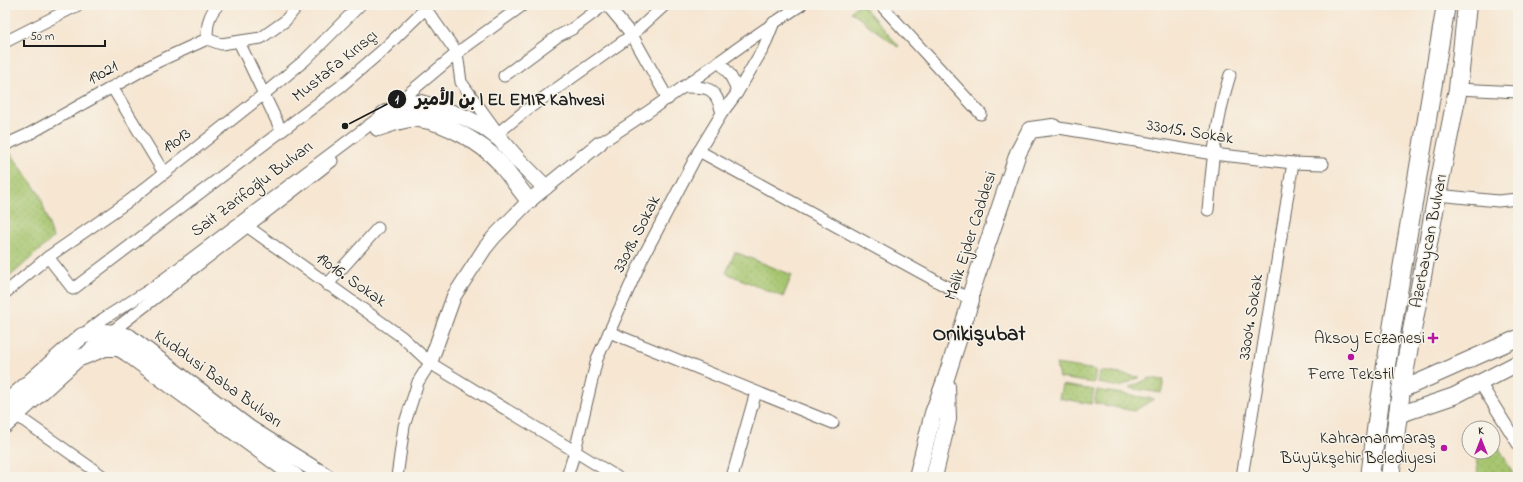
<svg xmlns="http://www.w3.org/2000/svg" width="1523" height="482" viewBox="0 0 1523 482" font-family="'Indie Flower','Playpen Sans Arabic',sans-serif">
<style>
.grass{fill:url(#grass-dots);stroke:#607044}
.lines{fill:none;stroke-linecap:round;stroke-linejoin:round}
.minor-casing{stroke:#68635c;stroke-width:13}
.tertiary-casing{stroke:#68635c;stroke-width:16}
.secondary-casing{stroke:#68635c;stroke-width:18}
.primary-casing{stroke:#68635c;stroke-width:20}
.minor{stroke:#fff;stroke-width:11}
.tertiary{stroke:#fff;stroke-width:14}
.secondary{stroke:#fff;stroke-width:16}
.primary{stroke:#fff;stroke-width:18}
.poi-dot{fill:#b5179e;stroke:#f7f3e8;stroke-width:1.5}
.labels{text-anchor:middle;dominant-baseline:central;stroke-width:3;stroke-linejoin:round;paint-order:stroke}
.street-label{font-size:17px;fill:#1c1c1c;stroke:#f7f3e8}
.poi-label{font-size:17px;fill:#1c1c1c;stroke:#f7f3e8;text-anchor:end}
.district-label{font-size:21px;font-weight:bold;fill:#1c1c1c;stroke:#f7f3e8}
.leader{fill:none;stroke:#1c1c1c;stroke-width:1.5}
.callout-dot{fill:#1c1c1c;stroke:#f7f3e8;stroke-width:1.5}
.mark-label{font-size:12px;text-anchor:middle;font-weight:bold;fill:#fff}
.callout-label{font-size:18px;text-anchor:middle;font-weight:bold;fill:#1c1c1c;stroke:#f7f3e8;stroke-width:3;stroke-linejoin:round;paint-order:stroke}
</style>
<defs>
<pattern id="grass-dots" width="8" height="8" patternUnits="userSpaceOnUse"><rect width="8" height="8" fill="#a5c56d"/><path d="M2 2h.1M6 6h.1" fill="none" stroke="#8da95e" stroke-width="1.8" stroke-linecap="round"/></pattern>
</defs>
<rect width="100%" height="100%" fill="#f7f3e8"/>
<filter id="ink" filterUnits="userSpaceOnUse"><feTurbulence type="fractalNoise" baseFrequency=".025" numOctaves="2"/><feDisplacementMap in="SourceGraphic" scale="8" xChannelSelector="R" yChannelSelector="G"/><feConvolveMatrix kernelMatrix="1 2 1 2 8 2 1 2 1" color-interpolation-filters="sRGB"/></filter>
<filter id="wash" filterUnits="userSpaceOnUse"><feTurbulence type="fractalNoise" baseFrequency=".012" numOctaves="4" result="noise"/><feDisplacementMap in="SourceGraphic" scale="16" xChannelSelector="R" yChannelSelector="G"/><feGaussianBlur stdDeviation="0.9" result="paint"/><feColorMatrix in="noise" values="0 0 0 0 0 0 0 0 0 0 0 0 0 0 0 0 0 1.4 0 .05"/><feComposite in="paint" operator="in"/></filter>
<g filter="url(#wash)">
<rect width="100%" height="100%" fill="#f6e6d2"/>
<g class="grass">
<polygon points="857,5 862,5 899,46 898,47 851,12"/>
<polygon points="10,152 40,195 53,238 5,281 5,155"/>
<polygon points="735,252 792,275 783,297 726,273"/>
<polygon points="1056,364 1096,370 1094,383 1059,378"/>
<polygon points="1100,371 1140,377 1120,387 1098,383"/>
<polygon points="1150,378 1164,380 1161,393 1129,388"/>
<polygon points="1062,385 1094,390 1091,404 1059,398"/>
<polygon points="1097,390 1154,399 1134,411 1094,403"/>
<polygon points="1493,437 1515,477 1478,477 1476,452 1493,452"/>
</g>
</g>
<g filter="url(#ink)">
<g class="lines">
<defs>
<g id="minor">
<polyline points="423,5 457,53"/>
<polyline points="607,5 632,35 668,99"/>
<polyline points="881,5 981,114"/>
<polyline points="207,39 221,44 261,38 285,21 298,5"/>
<polyline points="5,42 78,5"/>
<polyline points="239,42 281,130"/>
<polyline points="457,53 461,82 498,133"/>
<path d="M719,62C728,71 734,79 737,93"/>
<polyline points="504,76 558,36 572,29 604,5"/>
<polyline points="112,87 164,173"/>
<path d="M683,87C709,87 715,86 722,113"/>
<polyline points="1458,89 1518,92"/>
<polyline points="1053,127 1213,154 1293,163 1323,164"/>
<polyline points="498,133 525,111 632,35 665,5"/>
<path d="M600,143C669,101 733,49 801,5"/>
<path d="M5,145L29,134L157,62L207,39C207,26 208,15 218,5"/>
<polyline points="699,151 971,300"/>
<polyline points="1437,195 1498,201 1518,199"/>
<path d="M1208,210C1212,165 1216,119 1230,75"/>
<polyline points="248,227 402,337 430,363 617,477"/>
<polyline points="48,257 73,289 341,86 384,49 425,9"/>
<polyline points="327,285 378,228"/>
<polyline points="5,293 48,257 129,201 264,94 305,60 360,5"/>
<polyline points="609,332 833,423"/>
<polyline points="85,333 103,319 151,289 384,114 457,53 523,5"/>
<polyline points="88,350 332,161"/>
<polyline points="1480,383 1518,444"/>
<polyline points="16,415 104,477"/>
<polyline points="397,477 404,426 418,382 430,363"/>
<polyline points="567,477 575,451 597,359 643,257 699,151 722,113 737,93 764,47 774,22"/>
<polyline points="732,477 756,392"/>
<polyline points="1242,477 1293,163"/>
</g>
<polyline id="tertiary" points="430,363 454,296 485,248 494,237 529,201 600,143"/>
<g id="secondary">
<polyline points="384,114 401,106 420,103 444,110 466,118 484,127 500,139 518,160 545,187"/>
<path d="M378,128C391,124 406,117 419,119C445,122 482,143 499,162C509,175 519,188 529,201"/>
<polyline points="1401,390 1518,338"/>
<path d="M5,404L82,336C101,330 110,331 129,337L250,429L327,477"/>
<polyline points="1398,415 1454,396 1518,363"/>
<polyline points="5,425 77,359 105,348 119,348 127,353 296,477"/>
<polyline points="917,477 933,413 946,378 971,300 971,293 1018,153 1030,130 1053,127"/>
<polyline points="934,477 948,419 947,386"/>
</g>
<g id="primary">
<polyline points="1370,477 1379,407 1446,5"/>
<polyline points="1390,477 1401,390 1437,195 1458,89 1467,5"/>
</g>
</defs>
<use href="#minor" class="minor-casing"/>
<use href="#tertiary" class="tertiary-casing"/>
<use href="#secondary" class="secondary-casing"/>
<use href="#primary" class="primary-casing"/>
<use href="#minor" class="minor"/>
<use href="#tertiary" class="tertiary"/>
<use href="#secondary" class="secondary"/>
<use href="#primary" class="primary"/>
</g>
</g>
<g class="poi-dot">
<path d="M1431 332h4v4h4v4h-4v4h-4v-4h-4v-4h4z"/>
<circle cx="1351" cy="357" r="4"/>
<circle cx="1444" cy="448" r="4"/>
</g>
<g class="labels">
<g class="street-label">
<text transform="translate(335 66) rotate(-39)">Mustafa Kırısçı</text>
<text transform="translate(103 73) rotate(-30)">19021</text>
<text transform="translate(1190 132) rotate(9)">33015. Sokak</text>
<text transform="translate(177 141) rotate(-38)">19013</text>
<text transform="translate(252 189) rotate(-37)">Sait Zarifoğlu Bulvarı</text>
<text transform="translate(637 234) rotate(-63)">33018. Sokak</text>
<text transform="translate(971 236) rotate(-72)">Malik Ejder Caddesi</text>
<text transform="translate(1429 241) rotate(-79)">Azerbaycan Bulvarı</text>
<text transform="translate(351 280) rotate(35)">19016. Sokak</text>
<text transform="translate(1251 317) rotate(-81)">33004. Sokak</text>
<text transform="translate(218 379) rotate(36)">Kuddusi Baba Bulvarı</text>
</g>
<g class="poi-label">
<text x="1425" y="338">Aksoy Eczanesi</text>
<text x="1351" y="374" text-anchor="middle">Ferre Tekstil</text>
<text x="1436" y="438">Kahramanmaraş<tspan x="1436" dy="20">Büyükşehir Belediyesi</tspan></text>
</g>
<g class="district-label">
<text x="979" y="335">Onikişubat</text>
</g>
</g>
<path class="leader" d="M345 126L397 99"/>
<g class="callout-dot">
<circle cx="345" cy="126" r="4"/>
<circle cx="397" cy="99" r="10"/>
</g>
<g class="mark-label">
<text x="397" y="103">1</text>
</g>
<g class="callout-label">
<text x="510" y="105">بن الأمير | EL EMIR Kahvesi</text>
</g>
<rect width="1523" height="482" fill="none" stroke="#f7f3e8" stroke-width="20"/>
<g transform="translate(1481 440)"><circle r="19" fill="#f7f3e8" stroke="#9f9d96"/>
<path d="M0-3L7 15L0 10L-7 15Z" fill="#b5179e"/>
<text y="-6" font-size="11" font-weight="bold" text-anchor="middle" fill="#1c1c1c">K</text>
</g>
<path d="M24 40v6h81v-6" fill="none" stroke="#1c1c1c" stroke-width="2"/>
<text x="30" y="40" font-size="12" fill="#1c1c1c" stroke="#f7f3e8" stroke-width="3" paint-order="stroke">50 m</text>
</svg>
